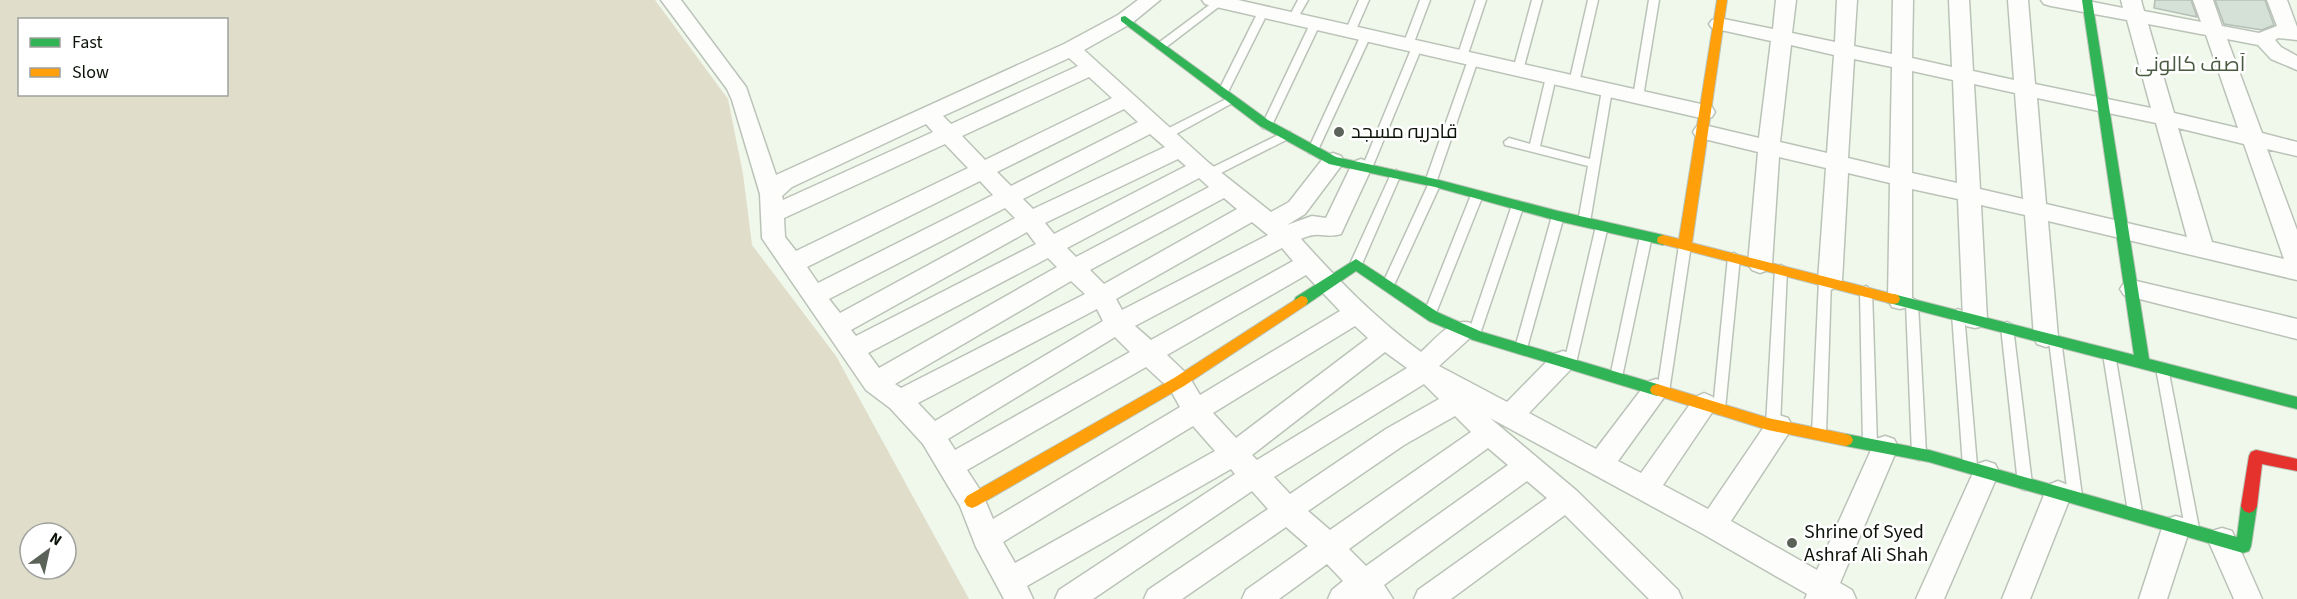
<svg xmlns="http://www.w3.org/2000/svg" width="2297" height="599" viewBox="0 0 2297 599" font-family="'Source Sans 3',Cairo,sans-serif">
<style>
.green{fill:#e1ddcb;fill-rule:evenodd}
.building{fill:#d5e0d6;stroke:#b4bfb6;stroke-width:1.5}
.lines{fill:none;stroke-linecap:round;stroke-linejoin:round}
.lane-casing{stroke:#bbc3b8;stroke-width:3}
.street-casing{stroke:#bbc3b8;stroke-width:3}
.fast-casing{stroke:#bbc3b8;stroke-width:2}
.slow-casing{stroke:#bbc3b8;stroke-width:2}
.jam-casing{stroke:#bbc3b8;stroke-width:2}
.lane{fill:#fdfefc;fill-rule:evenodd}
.street{fill:#fdfefc;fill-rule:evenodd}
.fast{fill:#30b455;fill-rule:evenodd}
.slow{fill:#ff9f0a;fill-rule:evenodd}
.jam{fill:#e5322d;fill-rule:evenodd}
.poi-dot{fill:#5b6358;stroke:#fff;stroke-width:2}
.labels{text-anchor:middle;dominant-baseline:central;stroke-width:5;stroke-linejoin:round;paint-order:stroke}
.poi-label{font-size:20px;fill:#0c1309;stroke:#fff;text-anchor:start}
.neighbourhood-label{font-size:21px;fill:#4a5b42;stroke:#fff}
</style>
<rect width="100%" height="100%" fill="#eff8eb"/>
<path class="green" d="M0,0H655L728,99L743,174L752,245L836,356L969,599H0ZM20,20H226V94H20ZM30,533H66V569H30Z"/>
<g class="building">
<polygon points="2155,0 2191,0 2197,17 2154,8"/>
<polygon points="2215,0 2265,0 2274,25 2262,30 2224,24"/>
</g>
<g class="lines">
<defs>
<g id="lane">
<polygon points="1216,0 1223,0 1225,2 1165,48 1157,48 1157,44"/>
<polygon points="1298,0 1308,0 1296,21 1290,21 1288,19"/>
<polygon points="1359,0 1369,0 1355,32 1350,35 1347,34 1345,32"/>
<polygon points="1420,0 1430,0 1413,45 1412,47 1404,47 1403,45"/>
<polygon points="1476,0 1486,0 1467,57 1462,60 1458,59 1457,57"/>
<polygon points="1532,0 1542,0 1523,70 1518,73 1513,70"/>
<polygon points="1588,0 1598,0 1579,83 1574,86 1569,83"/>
<polygon points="1649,0 1659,0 1643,97 1638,100 1633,97"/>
<polygon points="1263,9 1268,12 1228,92 1223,95 1219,94 1218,92 1258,12"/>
<polygon points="1315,21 1320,24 1272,125 1267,129 1263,128 1262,125 1310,24"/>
<polygon points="1366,32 1371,35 1318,150 1317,153 1309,153 1308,150 1361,35"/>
<polygon points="1417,44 1422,47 1372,168 1371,171 1363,171 1362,168 1412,47"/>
<polygon points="1473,57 1478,60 1437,180 1441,183 1394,285 1388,290 1384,288 1382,285 1428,185 1425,182 1468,60"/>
<polygon points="1551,74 1556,77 1540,146 1590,159 1602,90 1607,87 1612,90 1590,222 1584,226 1578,222 1588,166 1505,145 1504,142 1509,138 1530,144 1546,77"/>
<polygon points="1232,96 1237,99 1236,101 1169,138 1161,138 1160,135 1161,132"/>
<polygon points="1286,131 1290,132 1291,135 1290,138 1213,177 1209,178 1204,174 1205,171"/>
<polygon points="1396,170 1401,174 1362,264 1360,267 1352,267 1350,264 1391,174"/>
<polygon points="1477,191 1483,195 1436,313 1434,316 1426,316 1424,313 1471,195"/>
<polygon points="1518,201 1524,205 1480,334 1478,337 1470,337 1468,334 1512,205"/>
<polygon points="1558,212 1564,216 1527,348 1525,351 1517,351 1515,348 1552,216"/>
<polygon points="1602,222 1608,226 1576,363 1574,367 1566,367 1564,363 1596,226"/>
<polygon points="1646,232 1652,236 1622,377 1620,381 1612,381 1610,377 1640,236"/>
<polygon points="1685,241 1691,245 1669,392 1668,396 1663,397 1658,396 1657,392 1679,245"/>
<polygon points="1734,253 1740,257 1725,409 1724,413 1719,414 1714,413 1713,409 1728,257"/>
<polygon points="1781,265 1787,269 1780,425 1778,429 1773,430 1768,429 1766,425 1775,269"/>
<polygon points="1825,276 1831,280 1826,434 1824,438 1819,439 1814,438 1812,434 1819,280"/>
<polygon points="1866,286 1872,291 1877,444 1875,448 1870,450 1865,448 1863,444 1860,291"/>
<polygon points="1912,298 1916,300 1918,303 1926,454 1924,458 1919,460 1914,458 1912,454 1906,303 1908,300"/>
<polygon points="1958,309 1962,311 1964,314 1977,466 1975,470 1970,472 1965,470 1963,466 1952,314 1954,311"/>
<polygon points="2007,322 2011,324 2013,327 2032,484 2030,488 2025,490 2020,488 2018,484 2001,327 2003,324"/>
<polygon points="2055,335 2059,337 2061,340 2082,496 2080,500 2075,502 2070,500 2068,496 2049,340 2051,337"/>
<polygon points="2109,349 2113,351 2115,354 2142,512 2140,516 2135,518 2130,516 2128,512 2103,354 2105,351"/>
<polygon points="2162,363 2166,364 2168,368 2199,528 2197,532 2192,534 2187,532 2185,528 2156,368 2158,364"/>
</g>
<g id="street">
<path d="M661,0H681L746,87L776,175L1064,44L1118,15L1138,0H1160L1132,23L1084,50L1209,163L1271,212L1289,202L1325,156L1333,153L1341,156L1344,161L1341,166L1305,214L1287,225L1312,216L1326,218L1353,162L1361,159L1369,162L1372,167L1341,234C1324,239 1320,230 1301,239C1338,280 1376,319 1421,352C1435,340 1451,317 1471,323L1474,330L1471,337L1439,366L1507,402L1554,354L1563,351L1572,354L1575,361L1572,368L1529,413L1596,449L1647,382L1656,379L1665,382L1669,389L1665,396L1618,461L1641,473L1695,397L1704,393L1713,397L1717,404L1713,411L1663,485L1708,509L1770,418L1779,415L1788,418L1792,426L1788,434L1731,521L1817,570L1876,439L1885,436L1894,439L1898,447L1840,583L1852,590L1856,599H1805L1807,594L1703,534L1490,418L1577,491L1678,590L1682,599H1649L1565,515L1451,599H1414L1418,590L1547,498L1527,481L1384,585L1393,599H1328L1332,590L1343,581L1327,564L1279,599H1242L1246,590L1308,546L1286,527L1182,599H1144L1148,590L1268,509L1252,491L1093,599H1055L1059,590L1235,474L1231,469L1027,586L1033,599H1004L976,547L960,506L923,444L890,408L866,390L766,244L762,238L760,194L732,100L727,89ZM1069,58L1078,66L951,124L943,116ZM1089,77L1112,98L985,160L962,136ZM1124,109L1138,122L1011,186L997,172ZM926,124L933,132L783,200L782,196L792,187ZM1150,134L1165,147L1033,209L1023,199ZM945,144L968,168L796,251L785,237L784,218ZM1178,159L1186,166L1054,234L1045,223ZM1199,178L1209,187L1076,257L1067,248ZM980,181L993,195L818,283L807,267ZM1224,198L1237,209L1104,284L1090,270ZM1005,208L1015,218L840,313L829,299ZM1252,222L1268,235L1122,310L1116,299ZM1027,232L1036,244L856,336L851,330ZM1282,248L1293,261L1151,340L1135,326ZM1048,258L1057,267L879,368L868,353ZM1306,275L1340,311L1200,395L1188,375L1167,355ZM1071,281L1085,294L901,388L895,384ZM1097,309L1103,321L935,421L918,403ZM1355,326L1368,338L1236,438L1213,413ZM1115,337L1130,352L955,450L948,439ZM1385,352L1407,368L1257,460L1252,455ZM1146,367L1170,389L1180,407L993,519L982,493L967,470ZM1424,384L1439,399L1386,429L1290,494L1274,477ZM1455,416L1471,432L1330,530L1308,511L1404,445ZM1193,426L1215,451L1015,563L1003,542ZM1488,448L1508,465L1366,566L1349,549Z"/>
<polygon points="1202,0 1238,0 1705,105 1712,107 1715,112 1712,117 1705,119 1212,6 1205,4"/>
<path d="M1776,0H1796L1792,33L1835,42L1837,0H1857L1854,46L1892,54L1893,0H1913L1912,58L1952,67L1949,0H1969L1973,71L2014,80L2008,0H2028L2035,84L2151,108L2127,20L2051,6L2044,4L2041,0H2083L2123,8L2121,0H2141L2144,11L2201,22L2193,0H2213L2222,26L2259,33L2277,26L2267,0H2287L2297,27V40L2278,38L2275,40L2281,47L2297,56V70L2271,59L2258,45L2227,39L2262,133L2297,142V156L2267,149L2297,230V280L2048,221L2058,337L2055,344L2046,347L2037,344L2034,337L2025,215L1981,205L1987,319L1984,326L1975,328L1966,326L1963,319L1958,199L1912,189V300L1908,307L1900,309L1892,307L1888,300L1890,183L1848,173L1842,281L1838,287L1830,290L1822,287L1818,281L1826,168L1779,157L1772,264L1768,270L1760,273L1752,270L1748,264L1758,152L1696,137L1693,132L1696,127L1704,125L1759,138L1771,41L1712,28L1709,24L1712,20L1719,18L1773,29ZM2148,24L2206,35L2238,128L2174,113ZM1791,45L1834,55L1827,153L1780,142ZM1854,59L1892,67L1890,168L1848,158ZM1912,71L1953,80L1957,183L1912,173ZM1974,84L2015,93L2023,199L1980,189ZM2037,98L2156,123L2187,237L2046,204ZM2178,128L2244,144L2284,259L2212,242Z"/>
<polygon points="2132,280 2297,319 2297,339 2124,295 2120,289 2124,283"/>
<polygon points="1986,461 1995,464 1999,472 1944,599 1916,599 1977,464"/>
<polygon points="2058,481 2068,485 2072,493 2030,599 2002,599 2048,485"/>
<polygon points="2176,516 2186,519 2190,528 2167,599 2139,599 2162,528 2166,519"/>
<polygon points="2222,528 2232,531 2262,599 2234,599 2208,540 2212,531"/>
</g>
<g id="fast">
<polygon points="2082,0 2092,0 2149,359 2297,397 2297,409 1893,304 1888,303 1886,299 1888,295 1893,294 2134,355"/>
<polygon points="1125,16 1268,120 1336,157 1435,179 1558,211 1663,235 1669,240 1663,245 1558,221 1435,187 1329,164 1260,126 1121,21 1121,17"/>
<polygon points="1356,259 1439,313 1482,332 1657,384 1662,386 1664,390 1662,394 1657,396 1473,340 1429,321 1356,271 1306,305 1296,305 1294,301 1296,297"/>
<polygon points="1846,434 1929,450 2237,537 2241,506 2244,501 2249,499 2254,501 2257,506 2251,546 2249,551 2243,553 1929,462 1846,446 1841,444 1839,440 1841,436"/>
</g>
<g id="slow">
<polygon points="1717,0 1727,0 1692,243 1893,294 1898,295 1900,299 1898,303 1893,304 1658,243 1657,240 1658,237 1663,235 1679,239"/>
<polygon points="1301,296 1306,297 1308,301 1306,305 1184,386 977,506 972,508 967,506 964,501 967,496 1174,378"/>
<polygon points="1657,384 1768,418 1846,434 1851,436 1853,440 1851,444 1846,446 1768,430 1652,394 1650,390 1652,386"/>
</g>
<polygon id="jam" points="2256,450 2297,459 2297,471 2262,464 2257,506 2254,511 2249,513 2244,511 2241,506 2249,456 2251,452"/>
</defs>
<use href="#lane" class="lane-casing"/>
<use href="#street" class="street-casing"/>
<use href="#fast" class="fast-casing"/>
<use href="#slow" class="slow-casing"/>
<use href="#jam" class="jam-casing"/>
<use href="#lane" class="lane"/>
<use href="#street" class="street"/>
<use href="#fast" class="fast"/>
<use href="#slow" class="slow"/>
<use href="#jam" class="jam"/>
</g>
<g class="poi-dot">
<circle cx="1339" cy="132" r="6"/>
<circle cx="1792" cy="543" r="6"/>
</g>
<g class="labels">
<g class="poi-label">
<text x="1351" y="132">قادریہ مسجد</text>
<text x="1804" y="532">Shrine of Syed<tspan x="1804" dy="23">Ashraf Ali Shah</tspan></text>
</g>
<g class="neighbourhood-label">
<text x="2190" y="64">آصف کالونی</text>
</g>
</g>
<rect x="18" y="18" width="210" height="78" fill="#ffffff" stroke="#9ea19d" stroke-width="1.5"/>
<rect x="30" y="38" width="30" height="9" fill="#30b455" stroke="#9ea19d" stroke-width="1.5"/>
<text x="72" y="48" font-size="18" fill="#0c1309">Fast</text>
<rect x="30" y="68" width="30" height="9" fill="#ff9f0a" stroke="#9ea19d" stroke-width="1.5"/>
<text x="72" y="78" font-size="18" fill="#0c1309">Slow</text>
<g transform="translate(48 551) rotate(33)"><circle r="28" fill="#ffffff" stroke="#9ea19d" stroke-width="1.5"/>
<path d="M0-4.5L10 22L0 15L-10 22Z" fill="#5b6358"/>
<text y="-9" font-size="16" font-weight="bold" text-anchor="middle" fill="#0c1309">N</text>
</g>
</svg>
